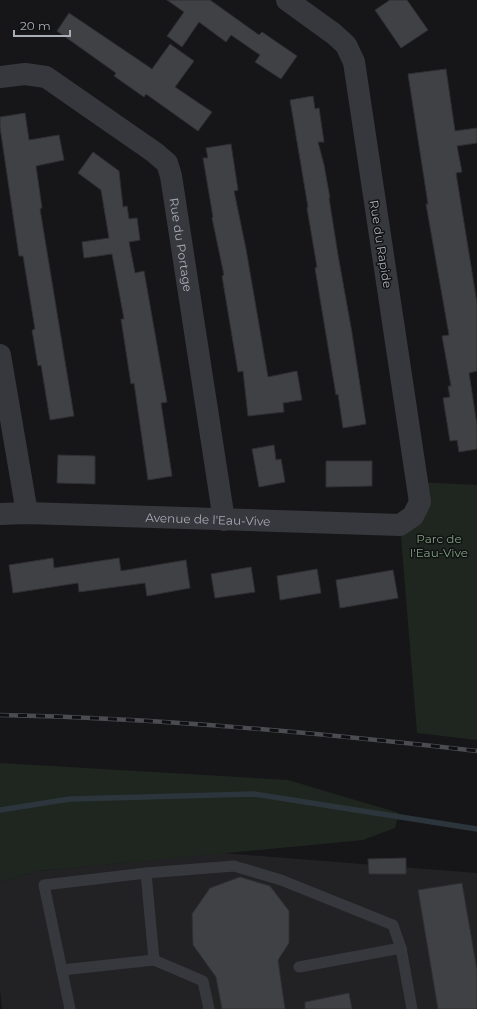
<svg xmlns="http://www.w3.org/2000/svg" width="477" height="1009" viewBox="0 0 477 1009" font-family="Montserrat,sans-serif">
<style>
.built{fill:#222225}
.green{fill:#1e261f}
.lines{fill:none;stroke-linecap:round;stroke-linejoin:round}
.stream{stroke:#2c353c;stroke-width:5.5}
.building{fill:#404145;stroke:#303034}
.lane{stroke:#37383d;stroke-width:11}
.street{stroke:#37383d;stroke-width:22}
.rail-casing{stroke:#4a4c52;stroke-width:4.5}
.rail{stroke:#111113;stroke-width:3;stroke-dasharray:9;stroke-linecap:butt}
.labels{text-anchor:middle;dominant-baseline:central;stroke-width:3;stroke-linejoin:round;paint-order:stroke}
.street-label{font-size:12px;fill:#a8adb8;stroke:#111113}
.park-label{font-size:12px;fill:#7fa381;stroke:#111113}
</style>
<rect width="100%" height="100%" fill="#161618"/>
<polygon class="built" points="222,853 477,873 477,1009 2,1009 0,990 0,882 39,871"/>
<g class="green">
<polygon points="417,482 477,485 477,740 417,733 400,525"/>
<polygon points="0,763 288,780 399,813 395,828 363,840 39,871 0,882"/>
</g>
<g class="lines">
<polyline class="stream" points="0,810 70,799 254,794 477,829"/>
</g>
<g class="building">
<polygon points="167,0 210,0 259,35 262,32 297,56 281,79 255,62 260,55 231,35 226,42 199,22 182,47 167,36 184,12"/>
<polygon points="390,0 407,0 428,30 401,48 375,10"/>
<polygon points="69,13 152,69 170,44 194,61 175,87 212,112 198,131 146,94 144,97 114,76 116,73 57,31"/>
<polygon points="446,69 455,131 477,128 477,143 457,146 462,172 456,173 477,303 477,371 469,373 477,425 477,449 459,452 457,440 450,441 443,398 450,397 448,386 451,386 442,336 449,335 426,204 428,204 408,74"/>
<polygon points="313,96 315,109 319,108 324,142 318,142 324,165 330,198 329,198 338,255 352,333 366,424 343,428 338,394 336,395 315,268 317,267 307,208 308,207 290,100"/>
<polygon points="25,113 29,140 59,135 64,160 36,166 42,208 40,209 74,416 50,420 41,365 38,366 32,330 35,329 23,256 19,256 0,127 0,117"/>
<polygon points="231,144 238,190 234,191 246,249 268,377 297,371 302,400 283,403 284,412 248,416 243,371 238,372 222,276 224,275 212,218 213,217 203,158 208,158 206,148"/>
<polygon points="93,152 119,171 123,207 127,206 129,219 137,218 140,240 129,242 135,273 144,271 167,402 161,403 172,476 148,480 134,383 131,384 121,319 124,319 112,254 84,258 82,242 109,238 101,190 78,173"/>
<polygon points="274,445 276,460 281,459 285,482 259,487 252,449"/>
<polygon points="58,455 95,456 95,484 57,483"/>
<polygon points="326,461 372,461 372,486 326,487"/>
<polygon points="53,558 54,568 119,558 121,571 186,560 190,588 147,596 145,583 79,592 78,583 13,593 9,565"/>
<polygon points="251,567 255,592 215,598 211,574"/>
<polygon points="317,569 321,593 280,600 277,576"/>
<polygon points="393,570 398,598 340,608 336,580"/>
<polygon points="406,858 406,874 369,874 368,859"/>
<polygon points="240,877 270,886 289,911 289,943 278,960 285,1009 222,1009 216,977 193,945 192,914 210,888"/>
<polygon points="462,883 477,970 477,1009 438,1009 418,890"/>
<polygon points="349,993 352,1009 305,1009 305,1002"/>
</g>
<g class="lines">
<g class="lane">
<polyline points="154,960 146,873 234,866 281,880 393,925 401,948"/>
<polyline points="299,967 401,948 412,1009"/>
<polyline points="62,970 154,960 203,981 209,1009"/>
<polyline points="70,1009 44,885 146,873"/>
</g>
<g class="street">
<path id="s1" d="M0,77L25,74L46,77L154,152L167,163L171,176L224,520"/>
<polyline points="0,355 27,513"/>
<path id="s2" d="M0,514L27,513L400,525L413,516L420,502L354,62L346,45L334,34L287,0"/>
</g>
<defs>
<path id="rail" d="M0,715C160,718 319,733 477,751"/>
</defs>
<use href="#rail" class="rail-casing"/>
<use href="#rail" class="rail"/>
</g>
<g class="labels">
<g class="street-label">
<text transform="translate(381 244) rotate(81)">Rue du Rapide</text>
<text stroke="none"><textPath href="#s1" startOffset="278">Rue du Portage</textPath></text>
<text stroke="none"><textPath href="#s2" startOffset="208">Avenue de l'Eau-Vive</textPath></text>
</g>
<g class="park-label">
<text x="439" y="538">Parc de<tspan x="439" dy="14">l'Eau-Vive</tspan></text>
</g>
</g>
<path d="M14 30v6h56v-6" fill="none" stroke="#a8adb8" stroke-width="2"/>
<text x="20" y="30" font-size="12" fill="#a8adb8" stroke="#111113" stroke-width="3" paint-order="stroke">20 m</text>
</svg>
